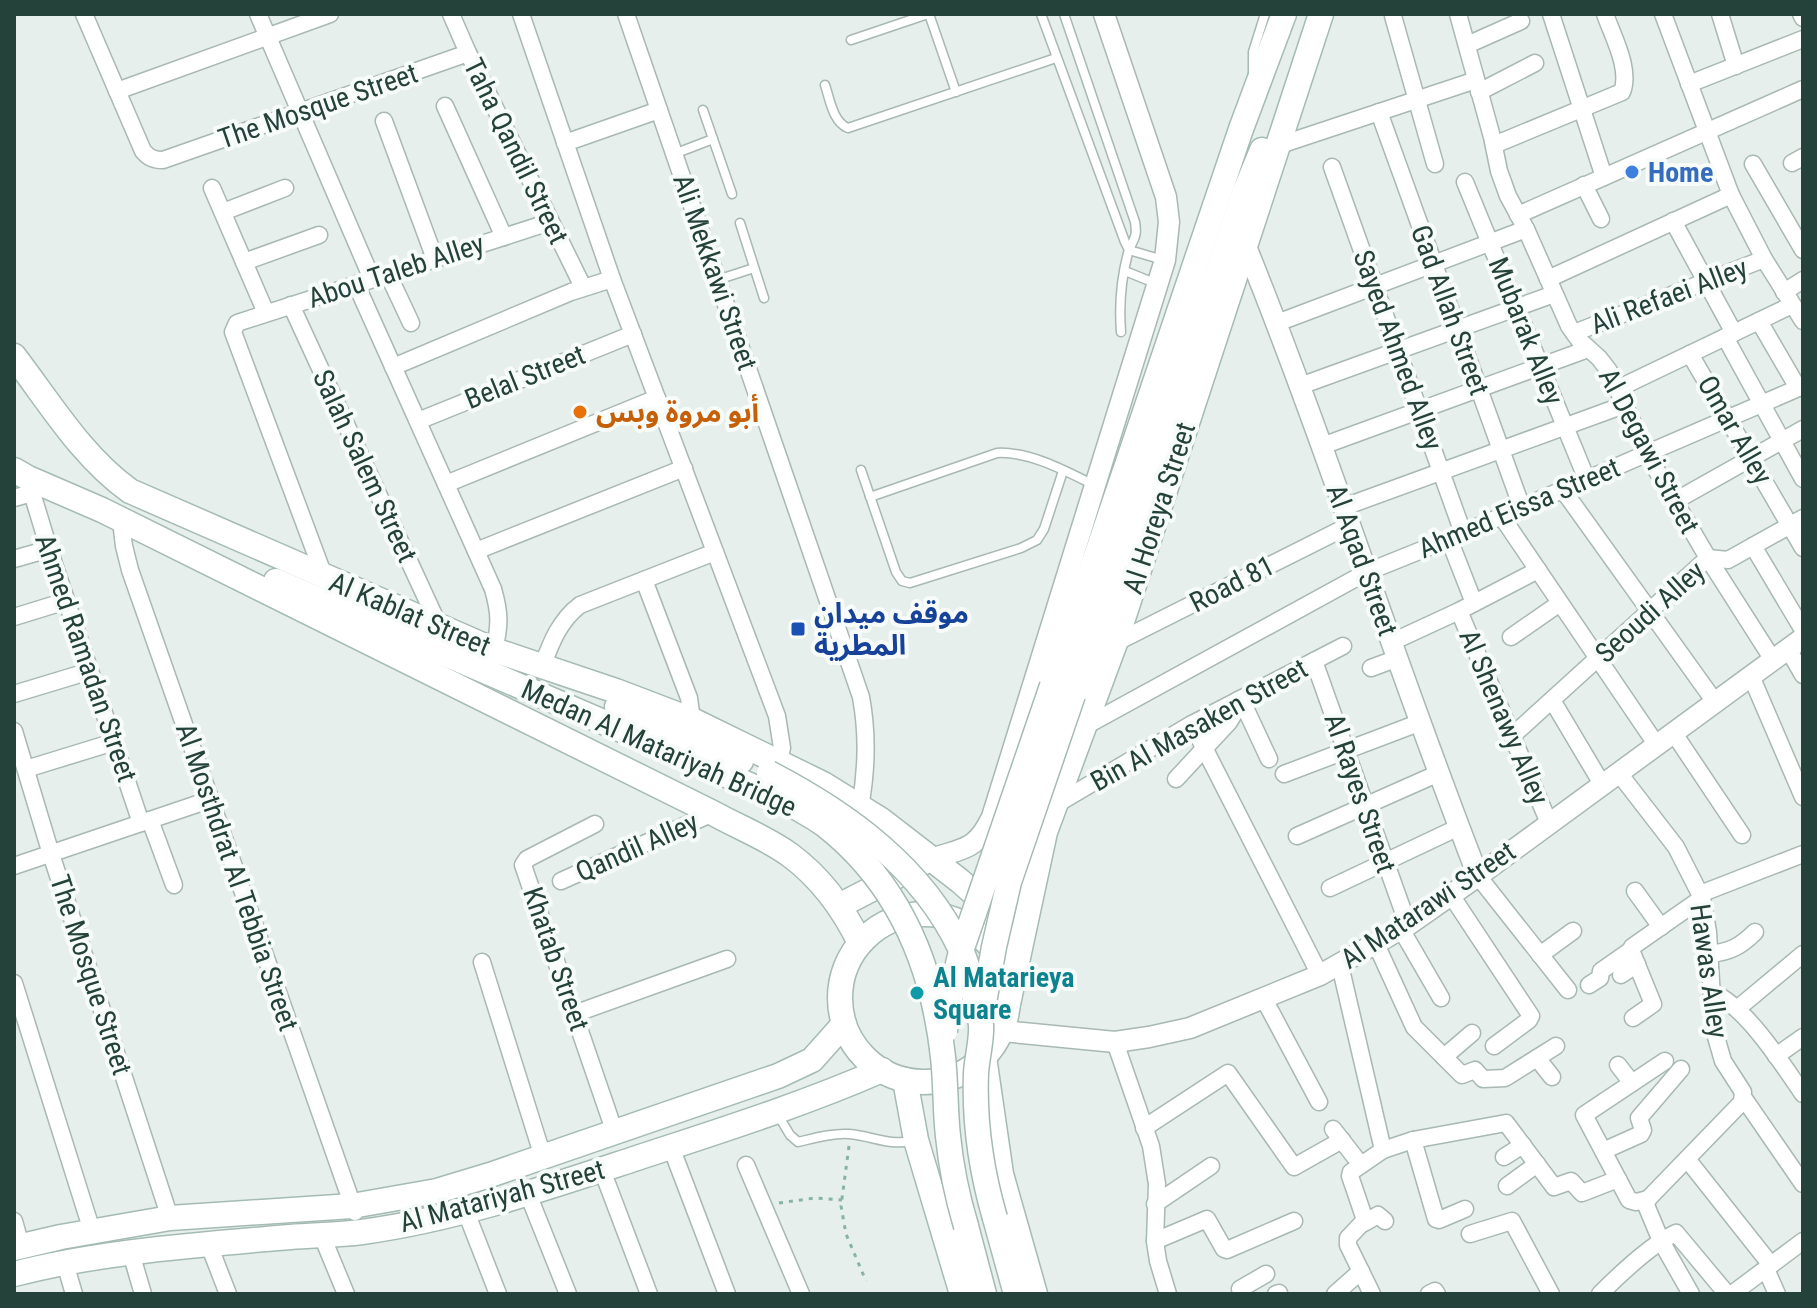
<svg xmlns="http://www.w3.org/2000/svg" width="1817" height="1308" viewBox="0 0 1817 1308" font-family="'Roboto Condensed','Noto Sans Arabic',sans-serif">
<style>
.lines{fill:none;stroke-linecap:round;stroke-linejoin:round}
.service-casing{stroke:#a8b8b2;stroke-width:11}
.minor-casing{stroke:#a8b8b2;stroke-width:19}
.tertiary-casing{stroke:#a8b8b2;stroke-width:23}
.secondary-casing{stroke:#a4bbb3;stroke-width:27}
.path{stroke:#86b3a5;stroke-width:3;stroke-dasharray:4 6;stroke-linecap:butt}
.service{stroke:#fff;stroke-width:8}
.minor{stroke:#fff;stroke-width:16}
.tertiary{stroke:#fff;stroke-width:20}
.secondary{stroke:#fff;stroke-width:24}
.secondary-bridge-casing{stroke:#a4bbb3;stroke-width:27;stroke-linecap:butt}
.secondary-bridge{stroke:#fff;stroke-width:24}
.shop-dot{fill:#3f7fe0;stroke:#f7fbf9;stroke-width:3}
.food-dot{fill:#e8710a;stroke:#f7fbf9;stroke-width:3}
.transit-dot{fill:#1a4fb4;stroke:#f7fbf9;stroke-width:3}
.culture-dot{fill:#0f9aa8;stroke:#f7fbf9;stroke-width:3}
.labels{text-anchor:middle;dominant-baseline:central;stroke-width:8;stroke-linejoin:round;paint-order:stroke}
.street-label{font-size:28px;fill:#24423a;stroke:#f7fbf9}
.shop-label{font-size:28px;font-weight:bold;fill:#366cbe;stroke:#f7fbf9;text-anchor:start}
.food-label{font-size:28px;font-weight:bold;fill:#c56008;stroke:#f7fbf9;text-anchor:start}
.transit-label{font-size:28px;font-weight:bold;fill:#164399;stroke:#f7fbf9;text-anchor:start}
.culture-label{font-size:28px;font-weight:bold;fill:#0d838f;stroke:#f7fbf9;text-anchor:start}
</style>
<rect width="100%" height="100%" fill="#e6efeb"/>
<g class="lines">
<defs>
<g id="service">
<polyline points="929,14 956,92"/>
<polyline points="1041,14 1125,242 1129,250 1163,260"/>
<path d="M1064,14L1135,222C1138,240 1132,239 1128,253C1121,279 1119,306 1121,332"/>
<polyline points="851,40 928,14"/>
<polyline points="1253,75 1253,52 1265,14"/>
<path d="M825,85C830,100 833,122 848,128L1056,58"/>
<polyline points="703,110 732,194"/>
<polyline points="674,154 713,139"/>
<polyline points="740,223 764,298"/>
<polyline points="1125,271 1157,284"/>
<polyline points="717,280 754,268"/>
<polyline points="861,470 896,572 902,581 910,583 1021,548 1037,540 1044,529 1063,471"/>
<path d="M870,497L997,453C1029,451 1066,471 1094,485"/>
<path d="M778,1115L790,1135L798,1142C815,1138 832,1133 849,1134C873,1136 888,1146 913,1141"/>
</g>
<g id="minor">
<path d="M84,14L143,151C149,158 154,160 163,160L468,53"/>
<polyline points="258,14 372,279"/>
<polyline points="451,14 468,53 583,287"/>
<polyline points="521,14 612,279 777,716 782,748 778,762"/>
<path d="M626,14L861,697C868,735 867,769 860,807"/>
<polyline points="1458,14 1492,137 1499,171 1508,196 1526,229 1569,326 1579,340 1599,358 1609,371 1647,454 1708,558 1773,660"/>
<polyline points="1551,14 1604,177"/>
<polyline points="1663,14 1731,195 1764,259 1803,321"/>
<polyline points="1720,14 1736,66"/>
<polyline points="1801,14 1803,18"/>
<polyline points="1393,16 1435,164"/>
<polyline points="1467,45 1521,21"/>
<polyline points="1689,84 1803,39"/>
<polyline points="117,91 330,14"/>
<polyline points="1479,92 1535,63"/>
<polyline points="445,106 504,237"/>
<polyline points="1379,112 1522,508"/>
<polyline points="384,121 435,259"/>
<polyline points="565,143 659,110"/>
<path d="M1494,145L1622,92C1631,69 1613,37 1605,14"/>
<polyline points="1277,146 1476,80"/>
<polyline points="1792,163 1803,157"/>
<polyline points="1753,164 1803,250"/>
<polyline points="1332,167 1463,533"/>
<polyline points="1465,182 1587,480"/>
<polyline points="1584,185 1601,219"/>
<polyline points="212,188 266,313"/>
<polyline points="223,212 285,188"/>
<polyline points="1518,215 1803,89"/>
<polyline points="1673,221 1734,333"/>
<polyline points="244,262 319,235"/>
<polyline points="388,274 411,323"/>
<polyline points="1548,279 1731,195"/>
<path d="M356,284L493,589C500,613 500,626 494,650"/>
<polyline points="1784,292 1803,280"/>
<polyline points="291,305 439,626"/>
<polyline points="1759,321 1798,388"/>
<polyline points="1277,323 1526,229"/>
<polyline points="1574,333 1764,259"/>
<polyline points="1725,337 1803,479"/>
<polyline points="1690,354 1803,548"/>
<polyline points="393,367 571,292 612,279"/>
<polyline points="1300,386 1554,294"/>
<polyline points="1617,389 1792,305"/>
<polyline points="418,421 633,334"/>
<polyline points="1322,446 1588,349"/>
<polyline points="446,484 657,398"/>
<polyline points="1563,490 1715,702"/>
<polyline points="32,493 49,549 141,823"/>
<polyline points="14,498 32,493 29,483"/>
<polyline points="1675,501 1803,429"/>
<polyline points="1344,507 1624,405"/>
<polyline points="1502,517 1656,744"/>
<polyline points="121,521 124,546 130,570 355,1212"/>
<polyline points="1449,539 1474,603"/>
<polyline points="1753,546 1803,630"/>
<polyline points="476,551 684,468"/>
<polyline points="14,559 49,549"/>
<polyline points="324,576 233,332 237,323 550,222"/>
<polyline points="644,580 689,698 692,720"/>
<polyline points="1459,611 1549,823"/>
<polyline points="14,617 66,601"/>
<polyline points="1511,637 1560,603"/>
<polyline points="1392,642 1459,611 1538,570"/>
<polyline points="1115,643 1350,525"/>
<polyline points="1788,649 1803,675"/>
<polyline points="1314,661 1408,925"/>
<path d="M542,667C551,643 559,621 580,605L715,552"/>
<polyline points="1371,668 1398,658"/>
<polyline points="1751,676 1803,797"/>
<polyline points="14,694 90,671"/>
<polyline points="1241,699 1269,759"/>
<polyline points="1552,700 1602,784"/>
<polyline points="1192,724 1320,975"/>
<polyline points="1082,728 1367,572 1449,539 1803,386"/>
<polyline points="14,731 51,854 170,1218"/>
<polyline points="1673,732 1742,835"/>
<polyline points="1512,736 1708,558 1728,560 1803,518"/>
<polyline points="26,769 114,742"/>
<polyline points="1618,772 1676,847 1702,898 1708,932 1714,1030 1723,1061 1743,1092 1742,1102 1648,1199"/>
<polyline points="1284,774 1421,722"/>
<polyline points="1176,779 1229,722 1235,712 1238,700"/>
<polyline points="1055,805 1192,724 1343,646"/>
<polyline points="150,820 174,885"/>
<polyline points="595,824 527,859 523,865 615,1133"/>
<polyline points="1297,836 1439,773"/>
<polyline points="14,866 209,800"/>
<polyline points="1478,876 1568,990"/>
<polyline points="561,881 713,813"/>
<polyline points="1330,888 1459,827"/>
<polyline points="1635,891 1661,927"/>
<polyline points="1700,894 1803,854"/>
<polyline points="1451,895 1531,1016 1529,1020 1494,1046"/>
<polyline points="1401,929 1441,998"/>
<polyline points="1376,944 1414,1027 1462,1075 1475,1070 1483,1079 1505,1078 1556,1046"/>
<path d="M1710,954C1730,952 1741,946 1755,932"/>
<polyline points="1540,955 1573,931"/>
<polyline points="482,962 543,1157"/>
<polyline points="1340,965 1383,1150"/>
<polyline points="1621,975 1637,964"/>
<polyline points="14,983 92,1231"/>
<polyline points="1589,985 1600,978 1601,971 1631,950"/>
<path d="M1712,992C1747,1008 1781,1062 1803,1094"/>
<polyline points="1264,999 1319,1102"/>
<polyline points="1737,1009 1803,954"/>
<polyline points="574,1014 727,959"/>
<polyline points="1633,1018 1653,1004 1631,950 1632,947 1702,898"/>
<polyline points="1115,1042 1151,1146 1157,1184 1155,1241 1158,1261 1168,1294"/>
<polyline points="1776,1056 1803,1037"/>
<polyline points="1444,1057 1472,1033"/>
<polyline points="1537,1058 1552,1077"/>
<polyline points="1618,1065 1632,1083"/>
<polyline points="1743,1097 1803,1184"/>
<polyline points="1144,1128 1228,1073 1294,1167 1342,1140"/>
<polyline points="1333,1129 1361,1165"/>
<polyline points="1413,1140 1436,1219 1439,1220 1465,1209"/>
<polyline points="671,1147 727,1294"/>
<polyline points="1603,1151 1641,1134 1643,1130 1639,1118 1681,1069"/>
<polyline points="1504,1157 1523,1145"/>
<polyline points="1687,1159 1771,1265"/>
<polyline points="746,1165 801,1294"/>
<polyline points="602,1170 649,1294"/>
<polyline points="1507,1186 1537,1164"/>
<polyline points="528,1194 568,1294"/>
<polyline points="1648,1199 1636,1202 1629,1200 1584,1115 1665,1061"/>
<polyline points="1648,1199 1646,1205 1661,1241 1691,1294"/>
<polyline points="1155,1204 1211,1166"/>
<polyline points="466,1212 498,1294"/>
<polyline points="14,1221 21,1246"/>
<polyline points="1364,1223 1378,1215 1385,1221"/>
<polyline points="1470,1234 1512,1221 1551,1294"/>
<polyline points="322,1236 346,1294"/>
<polyline points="1155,1241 1207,1219 1224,1249 1227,1250 1294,1221"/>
<polyline points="209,1245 228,1294"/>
<polyline points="131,1253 143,1294"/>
<polyline points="65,1263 74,1294"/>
<polyline points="1766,1269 1777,1294"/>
<polyline points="1240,1289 1266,1274"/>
<polyline points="1276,1294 1279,1293"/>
<polyline points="1335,1294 1361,1271"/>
<polyline points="1372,1294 1348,1245 1348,1238 1365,1220 1350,1176 1351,1172 1383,1150 1413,1140 1506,1123 1554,1187 1571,1181 1582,1193 1618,1179"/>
<polyline points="1429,1294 1435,1291 1437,1294"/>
<path d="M1600,1294C1620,1274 1651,1244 1676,1233L1727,1294"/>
<polyline points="1732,1294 1803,1241"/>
</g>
<g id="tertiary">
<path d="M1245,244C1329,452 1396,667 1478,876"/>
<path d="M931,859C963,848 976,851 992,817L1165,260L1169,222L1166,197L1104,14"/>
<polyline points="1002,1031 1115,1042 1149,1037 1190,1028 1320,975 1408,925 1478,876 1803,638"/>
</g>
<g id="secondary">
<path d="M14,356C50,403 82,457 130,491L494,650L616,691L692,720L823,784L881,820L960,881L988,906L1000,924L1004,934L1007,945L1004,973"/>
<path d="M14,470L28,478L102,510L713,813C738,827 767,838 790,855C821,878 844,910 860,943"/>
<polyline points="276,581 761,790"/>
<polyline points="1052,686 1241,129 1284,14"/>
<polyline points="1073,695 1245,191 1262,150"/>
<polyline points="617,707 741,761"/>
<polyline points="839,906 922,863"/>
<circle cx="924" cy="998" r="84"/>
<polyline points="1008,1004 1045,832 1115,643 1321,14"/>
<polyline points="984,1057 1001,1174 1035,1294"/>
<polyline points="905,1080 916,1140 962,1294"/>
<polyline points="995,1218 1016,1294"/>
<polyline points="966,1226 984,1294"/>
<polyline points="14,1248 61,1237 170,1218 352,1206 437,1191 490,1175 778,1076 812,1060 844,1024"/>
<path d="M14,1274C104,1251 198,1245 290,1237C314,1235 338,1235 362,1232C457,1219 546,1188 637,1158C719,1131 802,1105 882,1070"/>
</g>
</defs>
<use href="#service" class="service-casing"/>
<use href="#minor" class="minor-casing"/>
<use href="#tertiary" class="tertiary-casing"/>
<use href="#secondary" class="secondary-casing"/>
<g class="path">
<polyline points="849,1146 841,1206 846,1234 866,1281"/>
<polyline points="779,1203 815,1198 842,1200"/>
</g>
<use href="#service" class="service"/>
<use href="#minor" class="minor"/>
<use href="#tertiary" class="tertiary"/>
<use href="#secondary" class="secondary"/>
<defs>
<g id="secondary-bridge">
<path d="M769,773C846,813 922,867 960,948C968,964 972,983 975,1001C977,1008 980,1017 981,1025C982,1040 977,1057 976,1073C974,1124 981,1170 995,1218"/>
<path d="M761,790C783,800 805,811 825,825C899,883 933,966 943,1057C946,1084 945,1110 948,1136C951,1167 957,1196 966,1226"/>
<polyline points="983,1008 994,947 1009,882 1073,695"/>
<polyline points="945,1031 949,1003 961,951 1052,686"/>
</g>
</defs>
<use href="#secondary-bridge" class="secondary-bridge-casing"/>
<use href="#secondary-bridge" class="secondary-bridge"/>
</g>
<circle class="shop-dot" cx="1632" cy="172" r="8"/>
<circle class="food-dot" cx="580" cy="412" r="8"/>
<rect class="transit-dot" x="790" y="621" width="16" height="16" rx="4"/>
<circle class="culture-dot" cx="917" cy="993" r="8"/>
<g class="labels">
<g class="street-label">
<text transform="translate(318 106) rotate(-19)">The Mosque Street</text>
<text transform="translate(516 151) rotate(64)">Taha Qandil Street</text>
<text transform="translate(396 271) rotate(-18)">Abou Taleb Alley</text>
<text transform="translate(715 272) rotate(71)">Ali Mekkawi Street</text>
<text transform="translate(1669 296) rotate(-21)">Ali Refaei Alley</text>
<text transform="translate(1450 310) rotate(70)">Gad Allah Street</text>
<text transform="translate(1526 331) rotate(68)">Mubarak Alley</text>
<text transform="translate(1398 350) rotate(70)">Sayed Ahmed Alley</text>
<text transform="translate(525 377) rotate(-22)">Belal Street</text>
<text transform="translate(1735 430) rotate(60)">Omar Alley</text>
<text transform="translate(1649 451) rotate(62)">Al Degawi Street</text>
<text transform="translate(365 466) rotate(65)">Salah Salem Street</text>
<text transform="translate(1159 508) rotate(-72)">Al Horeya Street</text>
<text transform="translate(1519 508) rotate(-23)">Ahmed Eissa Street</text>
<text transform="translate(1362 560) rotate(70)">Al Aqad Street</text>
<text transform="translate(1232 584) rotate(-27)">Road 81</text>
<text transform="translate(1650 612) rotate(-42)">Seoudi Alley</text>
<text transform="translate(410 614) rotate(23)">Al Kablat Street</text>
<text transform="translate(86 658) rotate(71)">Ahmed Ramadan Street</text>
<text transform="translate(1504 717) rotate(67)">Al Shenawy Alley</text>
<text transform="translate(1199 725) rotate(-29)">Bin Al Masaken Street</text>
<text transform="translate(659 748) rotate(24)">Medan Al Matariyah Bridge</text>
<text transform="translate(1360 793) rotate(71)">Al Rayes Street</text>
<text transform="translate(637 847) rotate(-24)">Qandil Alley</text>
<text transform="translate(237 877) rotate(71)">Al Mosthdrat Al Tebbia Street</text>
<text transform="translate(1428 905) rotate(-34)">Al Matarawi Street</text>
<text transform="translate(556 959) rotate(71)">Khatab Street</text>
<text transform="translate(1709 971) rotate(82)">Hawas Alley</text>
<text transform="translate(91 975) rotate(72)">The Mosque Street</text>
<text transform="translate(502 1196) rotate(-15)">Al Matariyah Street</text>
</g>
<g class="shop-label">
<text x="1648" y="172">Home</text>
</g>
<g class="food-label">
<text x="596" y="412">أبو مروة وبس</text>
</g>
<g class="transit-label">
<text x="814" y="613">موقف ميدان<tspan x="814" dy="32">المطرية</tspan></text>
</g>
<g class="culture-label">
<text x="933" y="977">Al Matarieya<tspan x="933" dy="32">Square</tspan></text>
</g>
</g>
<rect width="1817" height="1308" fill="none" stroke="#24423a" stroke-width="32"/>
</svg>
